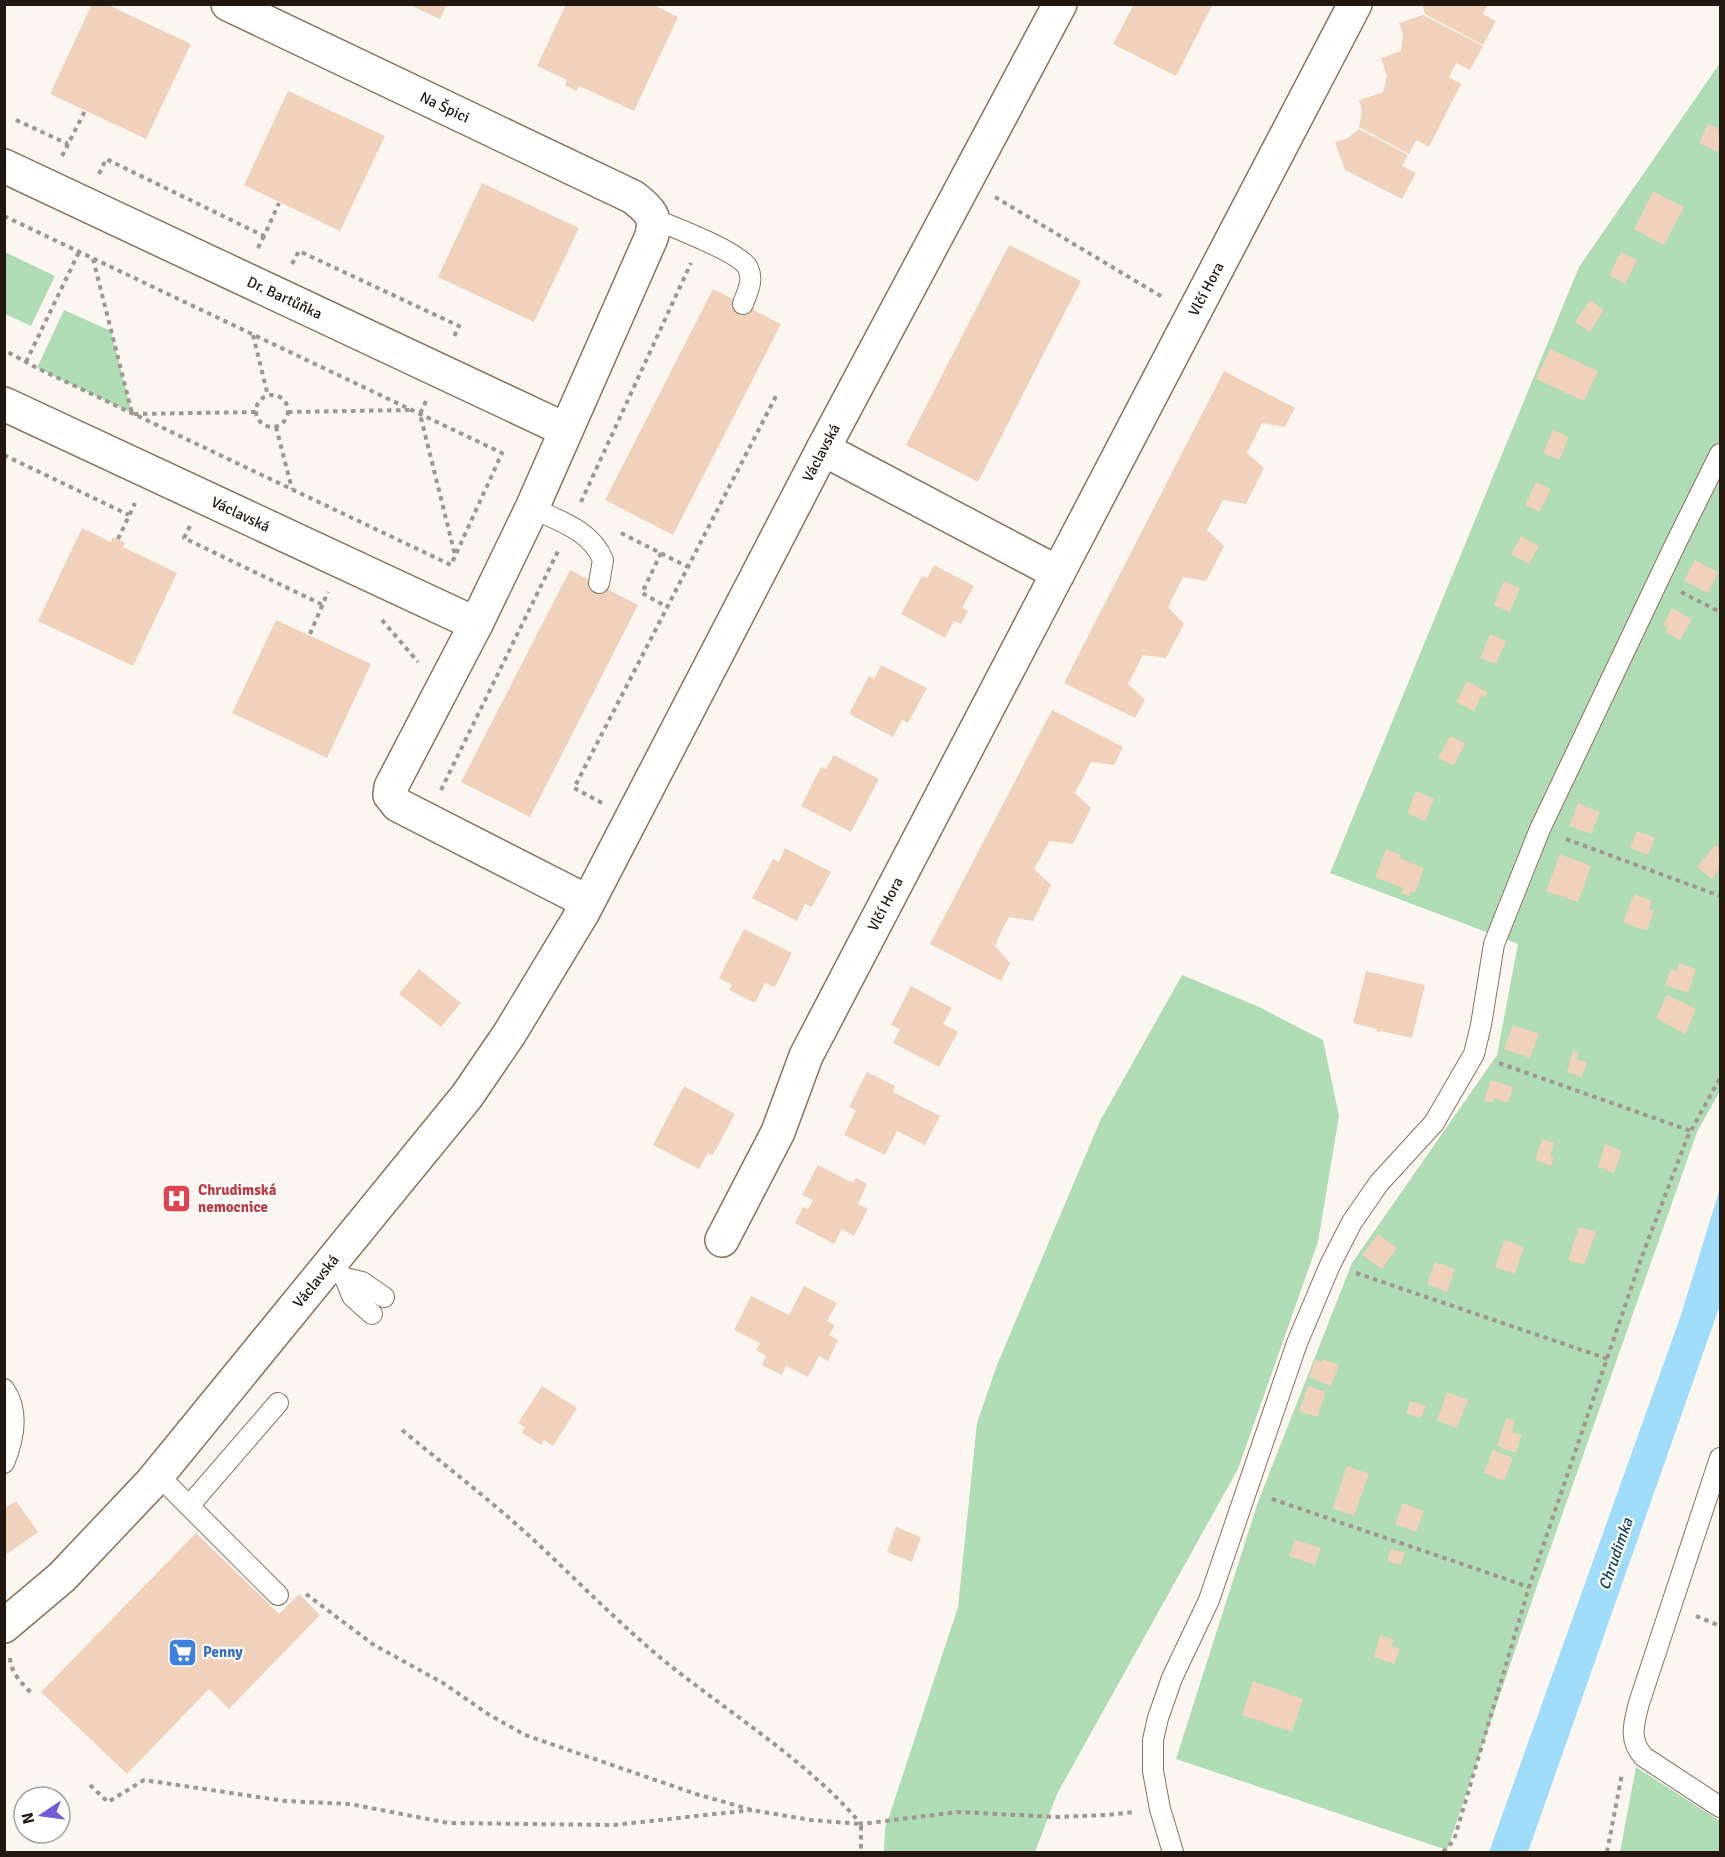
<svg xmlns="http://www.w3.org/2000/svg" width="1725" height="1857" viewBox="0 0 1725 1857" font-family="Signika,sans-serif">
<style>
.green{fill:#afdbb5}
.water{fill:#9fdcf9}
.building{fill:#f0d1bc}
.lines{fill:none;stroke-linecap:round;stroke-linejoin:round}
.service-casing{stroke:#8b725d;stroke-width:22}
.minor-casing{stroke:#8b725d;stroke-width:36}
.tertiary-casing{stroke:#8b725d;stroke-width:36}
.path{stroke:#9e968f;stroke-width:4;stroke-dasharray:4.5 4.5;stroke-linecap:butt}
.service{stroke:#fff;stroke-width:20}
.minor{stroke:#fff;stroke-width:33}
.tertiary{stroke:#fff;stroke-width:33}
.labels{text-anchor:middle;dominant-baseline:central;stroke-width:4.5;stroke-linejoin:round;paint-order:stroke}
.street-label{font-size:15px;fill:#22180f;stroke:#fff}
.health-label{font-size:15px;font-weight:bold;fill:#be3a42;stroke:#fff;text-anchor:start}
.shop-label{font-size:15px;font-weight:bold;fill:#366cbe;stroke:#fff;text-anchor:start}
.water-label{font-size:16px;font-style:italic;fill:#0a3f53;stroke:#fff}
</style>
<rect width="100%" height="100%" fill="#fcf6f1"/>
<g class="green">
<polygon points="1720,63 1720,1091 1697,1132 1536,1589 1447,1850 1176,1759 1258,1502 1352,1263 1497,1055 1518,944 1330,873 1579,267"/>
<polygon points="5,252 55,276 31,326 5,314"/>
<polygon points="64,310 111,331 132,413 37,368"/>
<polygon points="1182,975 1257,1006 1323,1040 1339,1116 1318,1242 1238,1469 1057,1794 1035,1852 884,1852 885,1829 958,1607 977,1423 997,1365 1100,1121"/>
<polygon points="1636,1767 1720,1821 1720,1852 1620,1852"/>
</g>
<polygon class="water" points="1720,1188 1720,1305 1528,1852 1489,1852 1681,1315"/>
<g class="building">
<polygon points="92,4 106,4 191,44 146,139 50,94"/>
<polygon points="408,4 447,4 440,19"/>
<polygon points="566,4 652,4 678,17 634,111 579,86 576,91 565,85 567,80 537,66"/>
<polygon points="1134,4 1213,4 1176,76 1113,44"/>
<polygon points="1422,4 1488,4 1483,14 1496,21 1483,45 1425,14"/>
<polygon points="1423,15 1483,46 1470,70 1456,63 1449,77 1461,84 1429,147 1416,140 1409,154 1359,127 1362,111 1359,100 1383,92 1387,76 1381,58 1401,51 1403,34 1399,23"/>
<polygon points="288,91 385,136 340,231 244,185"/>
<polygon points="1708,124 1720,130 1720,146 1718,152 1699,143"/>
<polygon points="1359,129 1408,155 1402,166 1416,173 1402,199 1345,170 1335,142 1348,138"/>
<polygon points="482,183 579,228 534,322 438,277"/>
<polygon points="1653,191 1684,207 1664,245 1634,229"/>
<polygon points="1009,245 1081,281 978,482 906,445"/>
<polygon points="1621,252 1637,260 1625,284 1609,275"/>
<polygon points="713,289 781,324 673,535 605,500"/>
<polygon points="1590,300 1604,310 1590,332 1575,322"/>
<polygon points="1550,349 1598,371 1584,401 1536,379"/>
<polygon points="1224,371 1295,408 1285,427 1262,423 1247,453 1264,468 1246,504 1223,500 1207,530 1224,546 1215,564 1206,581 1183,577 1168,607 1184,624 1166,658 1143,655 1128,684 1145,700 1135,718 1064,683"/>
<polygon points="1553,430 1569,437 1559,460 1543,453"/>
<polygon points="1536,482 1551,489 1540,512 1525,505"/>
<polygon points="82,528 111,542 113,537 125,543 123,547 177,573 133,666 38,621"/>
<polygon points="1521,536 1539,546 1529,564 1511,554"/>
<polygon points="1695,560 1718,572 1708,593 1684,581"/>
<polygon points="934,565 974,586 962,608 968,611 961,624 954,621 945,638 901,614 922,576 927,578"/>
<polygon points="570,570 638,605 530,817 461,782"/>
<polygon points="1504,581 1520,588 1510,612 1494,605"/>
<polygon points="1672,608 1692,619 1680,640 1665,632 1668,628 1663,625"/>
<polygon points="276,620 371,664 327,758 232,713"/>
<polygon points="1490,634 1506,641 1496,664 1480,658"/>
<polygon points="881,665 927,688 908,723 902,720 893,737 849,714 869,676 874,679"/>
<polygon points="1467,681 1488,693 1486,697 1482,695 1474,711 1456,702"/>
<polygon points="1052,710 1123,747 1114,765 1091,762 1075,793 1091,808 1073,844 1049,841 1042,855 1034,869 1051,885 1033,921 1009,917 1001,932 995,946 1010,963 1001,981 930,944"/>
<polygon points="1450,736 1465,743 1454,766 1438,758"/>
<polygon points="834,755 879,779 851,832 801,806 821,767 826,769"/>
<polygon points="1416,791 1434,799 1425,821 1407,813"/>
<polygon points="1578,803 1600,812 1591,834 1569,826"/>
<polygon points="1637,831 1655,838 1648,855 1630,848"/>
<polygon points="1715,845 1720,850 1720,868 1712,879 1697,867"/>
<polygon points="785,848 831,872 812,907 805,904 797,921 752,898 773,859 779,862"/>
<polygon points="1386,849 1401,855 1400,858 1424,868 1415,893 1411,891 1409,896 1401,893 1403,888 1375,877"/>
<polygon points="1560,854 1591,866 1578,902 1546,891"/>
<polygon points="1634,894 1652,901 1649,909 1654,911 1647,931 1623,922"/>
<polygon points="744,929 792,953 775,987 765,983 755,1003 729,990 732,985 719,978"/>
<polygon points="1679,963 1696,969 1688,993 1665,985 1671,969 1677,971"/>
<polygon points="419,969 461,1003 441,1027 399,994"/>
<polygon points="1366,971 1425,985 1412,1038 1381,1031 1381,1032 1376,1031 1377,1029 1353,1023"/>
<polygon points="911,986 952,1008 943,1024 958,1032 939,1067 893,1043 900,1029 891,1025"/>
<polygon points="1667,995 1696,1009 1685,1034 1656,1018"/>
<polygon points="1513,1025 1539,1034 1530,1058 1504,1049"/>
<polygon points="1573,1051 1579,1053 1576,1059 1587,1062 1582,1077 1567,1072"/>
<polygon points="867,1072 895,1086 893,1092 940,1116 925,1145 897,1131 885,1155 844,1135 856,1110 849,1107"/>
<polygon points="1491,1080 1513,1087 1508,1103 1494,1098 1492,1103 1484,1100"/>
<polygon points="684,1086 735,1114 713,1155 708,1153 699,1169 653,1145"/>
<polygon points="1542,1139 1554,1143 1550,1156 1554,1157 1551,1166 1535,1160"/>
<polygon points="1605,1144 1622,1151 1614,1173 1598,1167"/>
<polygon points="818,1165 853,1183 856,1178 867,1184 858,1204 868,1209 854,1236 842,1229 834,1244 795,1223 803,1207 808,1209 813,1200 802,1195"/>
<polygon points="1579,1227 1596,1232 1584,1265 1568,1260"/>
<polygon points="1378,1234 1397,1248 1382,1269 1362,1255"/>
<polygon points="1504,1240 1524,1247 1515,1274 1495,1267"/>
<polygon points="1435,1262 1455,1269 1447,1292 1427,1284"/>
<polygon points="804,1286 837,1303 827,1321 835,1325 829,1335 838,1340 828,1361 819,1356 808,1377 786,1366 782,1375 762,1365 766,1356 756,1350 760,1343 734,1330 751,1296 789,1315"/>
<polygon points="1316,1359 1321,1362 1323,1359 1339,1365 1331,1386 1309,1377"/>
<polygon points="542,1386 577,1408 553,1446 544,1440 541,1445 522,1433 525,1427 518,1423"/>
<polygon points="1308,1386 1326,1392 1317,1417 1299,1411"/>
<polygon points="1447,1392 1468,1400 1457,1428 1437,1420"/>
<polygon points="1410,1401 1426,1406 1421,1418 1406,1414"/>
<polygon points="1506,1418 1515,1421 1511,1432 1522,1435 1516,1453 1497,1446"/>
<polygon points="1493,1450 1513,1458 1504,1481 1484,1473"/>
<polygon points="1347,1466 1369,1474 1354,1516 1333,1508"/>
<polygon points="16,1501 38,1532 4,1556 4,1509"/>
<polygon points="1403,1503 1424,1511 1416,1532 1395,1524"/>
<polygon points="896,1527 921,1537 912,1562 887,1552"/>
<polygon points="196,1533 279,1614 299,1594 320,1615 229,1709 209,1689 127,1774 41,1692"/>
<polygon points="1295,1540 1321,1548 1315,1565 1289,1556"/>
<polygon points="1391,1549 1405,1553 1401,1565 1387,1561"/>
<polygon points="1380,1635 1394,1640 1391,1646 1400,1649 1394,1664 1374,1657"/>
<polygon points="1253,1681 1303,1699 1292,1732 1242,1715"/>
</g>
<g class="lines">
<defs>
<g id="service">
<path d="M654,219C673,227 740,252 748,268C754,281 747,292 743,304"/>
<path d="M532,508C559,521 591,530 603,560L599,583"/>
<polyline points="329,1266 345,1278 362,1282 384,1297"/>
<polyline points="345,1278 352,1296 372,1314"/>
<path d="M4,1389C20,1412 14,1439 4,1463"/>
<path d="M1720,1458L1639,1703C1634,1723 1628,1740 1644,1757L1720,1807"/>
<polyline points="158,1475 278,1595"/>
<polyline points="189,1506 278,1403"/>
<polyline points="1173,1852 1160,1809 1153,1771 1153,1740 1158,1718 1172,1678 1209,1600 1297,1343 1330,1265 1352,1222 1379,1183 1434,1123 1474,1054 1481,1025 1494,944 1540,829 1674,547 1720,454"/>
</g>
<g id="minor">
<path id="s1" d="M228,4L633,197C649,210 658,216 651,238L532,508L476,624L391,787L390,795L398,805L588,902"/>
<path id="s2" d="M4,166L566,430"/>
<path id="s3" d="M4,404L476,624"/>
<path id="s4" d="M823,449L1058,573L1355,4"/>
<path id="s5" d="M722,1240L778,1132L806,1056L1058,573"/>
</g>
<g id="tertiary">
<path id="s6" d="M4,1626L62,1577L152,1482L467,1096L510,1033L583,912L823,449L1060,4"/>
</g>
</defs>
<use href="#service" class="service-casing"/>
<use href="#minor" class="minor-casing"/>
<use href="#tertiary" class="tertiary-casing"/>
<g class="path">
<polyline points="16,120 68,144"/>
<polyline points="62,156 85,111"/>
<polyline points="99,174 106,159 264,236 279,203"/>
<polyline points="995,197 1164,298"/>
<polyline points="4,216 502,453 451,565 37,368 4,350"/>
<polyline points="258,248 264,236"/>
<polyline points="93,259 132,413"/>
<polyline points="292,264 299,251 459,326 453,339"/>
<polyline points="253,335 268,396"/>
<polyline points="26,362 79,252"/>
<circle cx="272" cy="411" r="16"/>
<polyline points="426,401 420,414 455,555"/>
<polyline points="288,412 410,410"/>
<polyline points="134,414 256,412"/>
<polyline points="276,427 292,489"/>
<polyline points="4,455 129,515"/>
<polyline points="581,502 691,263"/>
<polyline points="190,526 184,538 323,605"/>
<polyline points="621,533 688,567"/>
<polyline points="118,539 135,503"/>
<polyline points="661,553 642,593 667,607"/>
<polyline points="1681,592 1720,612"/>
<polyline points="382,620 418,662"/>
<polyline points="310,634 328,592"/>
<polyline points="441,790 559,549"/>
<polyline points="602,803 574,788 776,396"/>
<polyline points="1566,839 1720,896"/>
<polyline points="1499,1063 1691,1131"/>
<polyline points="1356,1273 1608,1359"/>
<path d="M402,1430C443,1464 485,1496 525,1532C571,1574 614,1619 662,1659C727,1712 807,1760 861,1824L958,1812L1057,1817L1107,1815L1133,1812"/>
<polyline points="1272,1499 1529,1587"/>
<polyline points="306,1594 374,1645 443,1683 488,1714 525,1735 696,1794 752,1810 810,1820 861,1824 861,1852"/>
<polyline points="1696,1616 1720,1626"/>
<path d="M10,1658C11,1674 23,1684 33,1695"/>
<polyline points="90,1785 108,1802 144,1780 285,1801 350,1804 448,1823 614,1825 752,1810"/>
<polyline points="1443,1852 1454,1840 1529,1587 1641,1259 1687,1138 1720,1078"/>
<polyline points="1607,1852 1622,1774"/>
</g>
<use href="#service" class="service"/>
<use href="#minor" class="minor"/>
<use href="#tertiary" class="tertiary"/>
</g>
<defs>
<symbol id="hospital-square" viewBox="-11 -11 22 22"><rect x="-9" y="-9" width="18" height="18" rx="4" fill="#e0444e" stroke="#fff"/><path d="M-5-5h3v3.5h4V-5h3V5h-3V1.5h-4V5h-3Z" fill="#fff"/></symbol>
<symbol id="supermarket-square" viewBox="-11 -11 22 22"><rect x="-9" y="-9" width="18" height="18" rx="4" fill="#3f7fe0" stroke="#fff"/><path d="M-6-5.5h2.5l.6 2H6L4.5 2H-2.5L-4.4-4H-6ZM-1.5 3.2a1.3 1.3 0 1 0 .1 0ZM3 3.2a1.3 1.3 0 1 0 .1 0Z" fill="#fff"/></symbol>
</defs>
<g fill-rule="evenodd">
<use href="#hospital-square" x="160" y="1182" width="33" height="33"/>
<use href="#supermarket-square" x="166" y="1636" width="33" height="33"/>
</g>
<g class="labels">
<g class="street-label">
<text stroke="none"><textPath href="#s1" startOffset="240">Na Špici</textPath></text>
<text stroke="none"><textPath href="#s4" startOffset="586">Vlčí Hora</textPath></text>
<text stroke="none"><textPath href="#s2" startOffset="310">Dr. Bartůňka</textPath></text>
<text stroke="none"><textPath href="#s6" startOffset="1440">Václavská</textPath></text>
<text stroke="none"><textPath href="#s3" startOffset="261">Václavská</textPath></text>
<text stroke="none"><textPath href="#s5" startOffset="374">Vlčí Hora</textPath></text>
<text stroke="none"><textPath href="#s6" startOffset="466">Václavská</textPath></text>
</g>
<g class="health-label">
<text x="198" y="1190">Chrudimská<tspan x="198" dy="17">nemocnice</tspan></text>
</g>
<g class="shop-label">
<text x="203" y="1652">Penny</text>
</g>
<g class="water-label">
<text transform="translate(1616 1554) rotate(-71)">Chrudimka</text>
</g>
</g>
<rect width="1725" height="1857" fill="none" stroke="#22180f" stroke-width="12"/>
<g transform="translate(42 1815) rotate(257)"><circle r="28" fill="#ffffff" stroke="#a7a39f" stroke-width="1.5"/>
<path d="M0-4.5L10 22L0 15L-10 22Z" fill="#755cd6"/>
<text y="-9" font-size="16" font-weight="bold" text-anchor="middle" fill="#22180f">N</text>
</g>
</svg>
